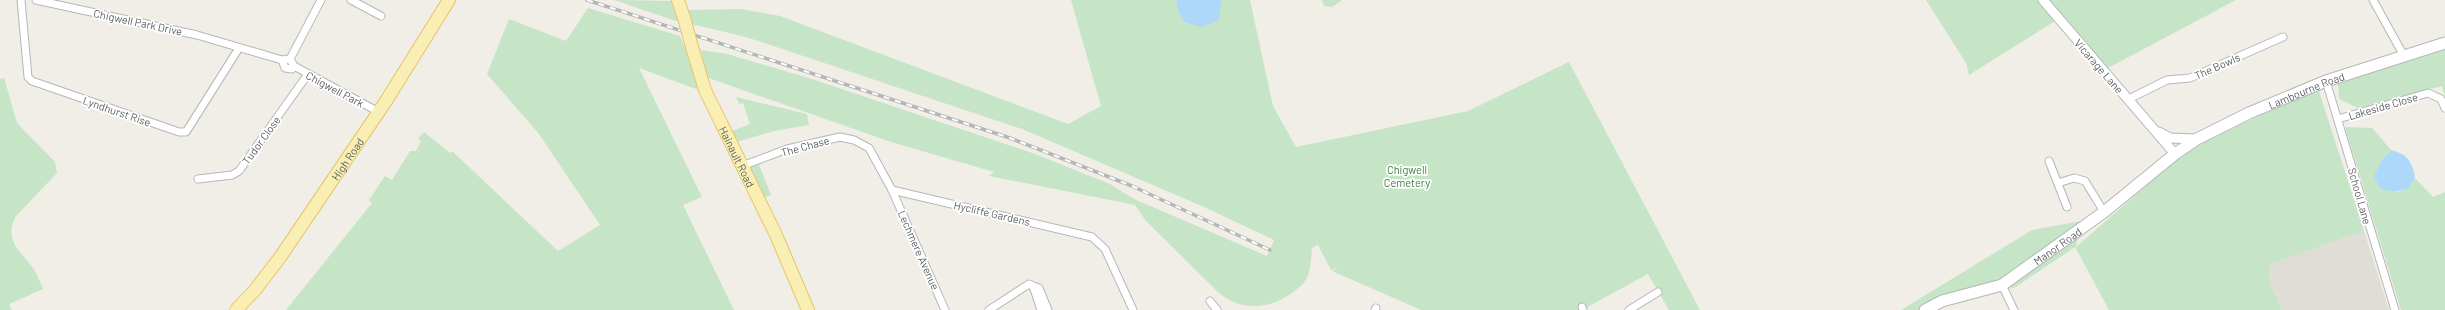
<svg xmlns="http://www.w3.org/2000/svg" width="2445" height="310" viewBox="0 0 2445 310" font-family="Barlow,sans-serif">
<style>
.education{fill:#dfddd6}
.green{fill:#c6e5c6}
.water{fill:#aed8f9}
.lines{fill:none;stroke-linecap:round;stroke-linejoin:round}
.minor-casing{stroke:#b4b7bb;stroke-width:9}
.tertiary-casing{stroke:#b4b7bb;stroke-width:11}
.secondary-casing{stroke:#b4b6bb;stroke-width:13}
.primary-casing{stroke:#e8c468;stroke-width:14}
.minor{stroke:#fff;stroke-width:7}
.tertiary{stroke:#fff;stroke-width:9}
.secondary{stroke:#fff;stroke-width:11}
.primary{stroke:#f9eeb3;stroke-width:12}
.rail-casing{stroke:#b5b6b6;stroke-width:3.5}
.rail{stroke:#fff;stroke-width:2;stroke-dasharray:6;stroke-linecap:butt}
.primary-bridge-casing{stroke:#e8c468;stroke-width:14;stroke-linecap:butt}
.primary-bridge{stroke:#f9eeb3;stroke-width:12}
.labels{text-anchor:middle;dominant-baseline:central;stroke-width:3.5;stroke-linejoin:round;paint-order:stroke}
.street-label{font-size:11px;fill:#5f6266;stroke:#fff}
.park-label{font-size:11px;fill:#3b813f;stroke:#fff}
</style>
<rect width="100%" height="100%" fill="#f0eee7"/>
<polygon class="education" points="2364,231 2389,310 2282,310 2269,281 2270,264"/>
<g class="green">
<polygon points="614,0 675,1 679,21 676,21"/>
<path d="M1071,0H1250L1273,106L1296,147L1468,111L1569,62L1700,310H1669L1648,274L1582,310H1421L1332,271L1339,268L1331,270L1318,245L1312,248C1311,259 1311,268 1307,278C1303,285 1296,290 1289,295C1266,310 1240,310 1219,293L1146,221L1135,205L989,176L994,172L891,142L706,77L701,50L727,54L815,80L1035,154L1110,184L1134,199L1267,256L1274,240L1204,207L1022,129L746,37L691,24L688,10L741,9L780,16L1068,124L1101,106Z"/>
<polygon points="1322,0 1342,0 1332,7 1324,6"/>
<polygon points="1926,0 2038,0 2055,21 1969,75 1966,63"/>
<polygon points="2050,0 2236,0 2108,68"/>
<polygon points="588,8 680,36 701,88 696,89 639,68 702,197 683,205 734,310 286,310 372,203 369,200 385,176 392,180 410,151 416,151 421,142 418,138 424,132 450,153 452,151 558,251 600,225 539,134 487,74 509,19 566,41"/>
<polygon points="2445,48 2445,97 2442,86 2358,108 2339,99 2338,84"/>
<path d="M4,78L17,123L55,162L57,173L16,216C3,240 20,250 33,268C37,274 40,282 43,289L9,304L12,310H0V79Z"/>
<polygon points="2318,88 2364,231 2270,264 2269,281 2282,310 2109,310 2075,247 2014,288 1955,295 1921,310 1901,310 2032,230 2081,221 2076,247 2177,159 2204,142"/>
<polygon points="736,97 807,114 809,125 774,131 733,143 729,132 750,124 743,103 739,104"/>
<polygon points="2345,127 2372,128 2391,150 2381,162 2397,192 2408,189 2415,178 2433,197 2445,192 2445,310 2401,310"/>
<polygon points="758,162 771,195 762,199 746,166"/>
</g>
<g class="water">
<polygon points="1176,0 1222,0 1218,21 1201,27 1184,22 1178,10"/>
<path d="M2391,150C2408,154 2412,162 2415,178L2408,189C2397,192 2391,192 2380,188L2374,176L2381,162Z"/>
</g>
<g class="lines">
<defs>
<g id="minor">
<polyline points="21,0 28,77 32,81 179,132 186,132 239,48"/>
<polyline points="36,0 197,35 282,60"/>
<polyline points="351,0 381,16"/>
<polyline points="2373,0 2404,56"/>
<polyline points="290,59 321,0"/>
<polyline points="294,66 292,69 285,68 282,60 290,59 294,66 377,111"/>
<polyline points="2326,81 2395,310"/>
<polyline points="2129,99 2167,80 2190,78 2283,37"/>
<polyline points="2338,119 2428,93 2441,99 2445,108"/>
<polyline points="2049,161 2067,207"/>
<polyline points="742,166 787,149 840,137 854,140 869,148 892,190 945,310"/>
<polyline points="198,179 232,175 239,171 308,74"/>
<polyline points="2058,183 2074,178 2085,181 2104,212"/>
<polyline points="892,190 1092,237 1105,249 1133,310"/>
<polyline points="2002,285 2014,310"/>
<polyline points="1033,286 1039,288 1048,310"/>
<polyline points="1210,301 1217,310"/>
<polyline points="1582,307 1583,310"/>
<polyline points="989,310 1029,284 1033,286 1041,310"/>
<polyline points="1375,310 1376,308"/>
<polyline points="1629,310 1658,292"/>
</g>
<g id="tertiary">
<polyline points="2043,0 2175,154"/>
<polyline points="2159,132 2170,138 2197,139"/>
</g>
<g id="secondary">
<path id="s1" d="M1925,310L1942,301L2002,285L2104,212L2175,154L2197,139L2249,113L2326,81L2445,43"/>
</g>
<g id="primary">
<polyline points="678,0 685,21"/>
<path id="s2" d="M692,47L705,90L776,235L808,310"/>
<path id="s3" d="M236,310L255,290L281,256L386,101L449,0"/>
</g>
</defs>
<use href="#minor" class="minor-casing"/>
<use href="#tertiary" class="tertiary-casing"/>
<use href="#secondary" class="secondary-casing"/>
<use href="#primary" class="primary-casing"/>
<use href="#minor" class="minor"/>
<use href="#tertiary" class="tertiary"/>
<use href="#secondary" class="secondary"/>
<use href="#primary" class="primary"/>
<defs>
<polyline id="rail" points="587,0 1010,138 1132,186 1270,250"/>
</defs>
<use href="#rail" class="rail-casing"/>
<use href="#rail" class="rail"/>
<defs>
<polyline id="primary-bridge" points="685,21 692,47"/>
</defs>
<use href="#primary-bridge" class="primary-bridge-casing"/>
<use href="#primary-bridge" class="primary-bridge"/>
</g>
<g class="labels">
<g class="street-label">
<text transform="translate(138 22) rotate(12)">Chigwell Park Drive</text>
<text transform="translate(2099 66) rotate(49)">Vicarage Lane</text>
<text transform="translate(2217 66) rotate(-24)">The Bowls</text>
<text transform="translate(335 89) rotate(28)">Chigwell Park</text>
<text stroke="none"><textPath href="#s1" startOffset="445">Lambourne Road</textPath></text>
<text transform="translate(2383 106) rotate(-16)">Lakeside Close</text>
<text transform="translate(117 111) rotate(19)">Lyndhurst Rise</text>
<text transform="translate(261 140) rotate(-54)">Tudor Close</text>
<text transform="translate(805 146) rotate(-15)">The Chase</text>
<text stroke="none"><textPath href="#s2" startOffset="119">Hainault Road</textPath></text>
<text stroke="none"><textPath href="#s3" startOffset="188">High Road</textPath></text>
<text transform="translate(2360 196) rotate(74)">School Lane</text>
<text transform="translate(992 213) rotate(13)">Hycliffe Gardens</text>
<text stroke="none"><textPath href="#s1" startOffset="149">Manor Road</textPath></text>
<text transform="translate(919 250) rotate(66)">Lechmere Avenue</text>
</g>
<g class="park-label">
<text x="1407" y="169">Chigwell<tspan x="1407" dy="13">Cemetery</tspan></text>
</g>
</g>
</svg>
